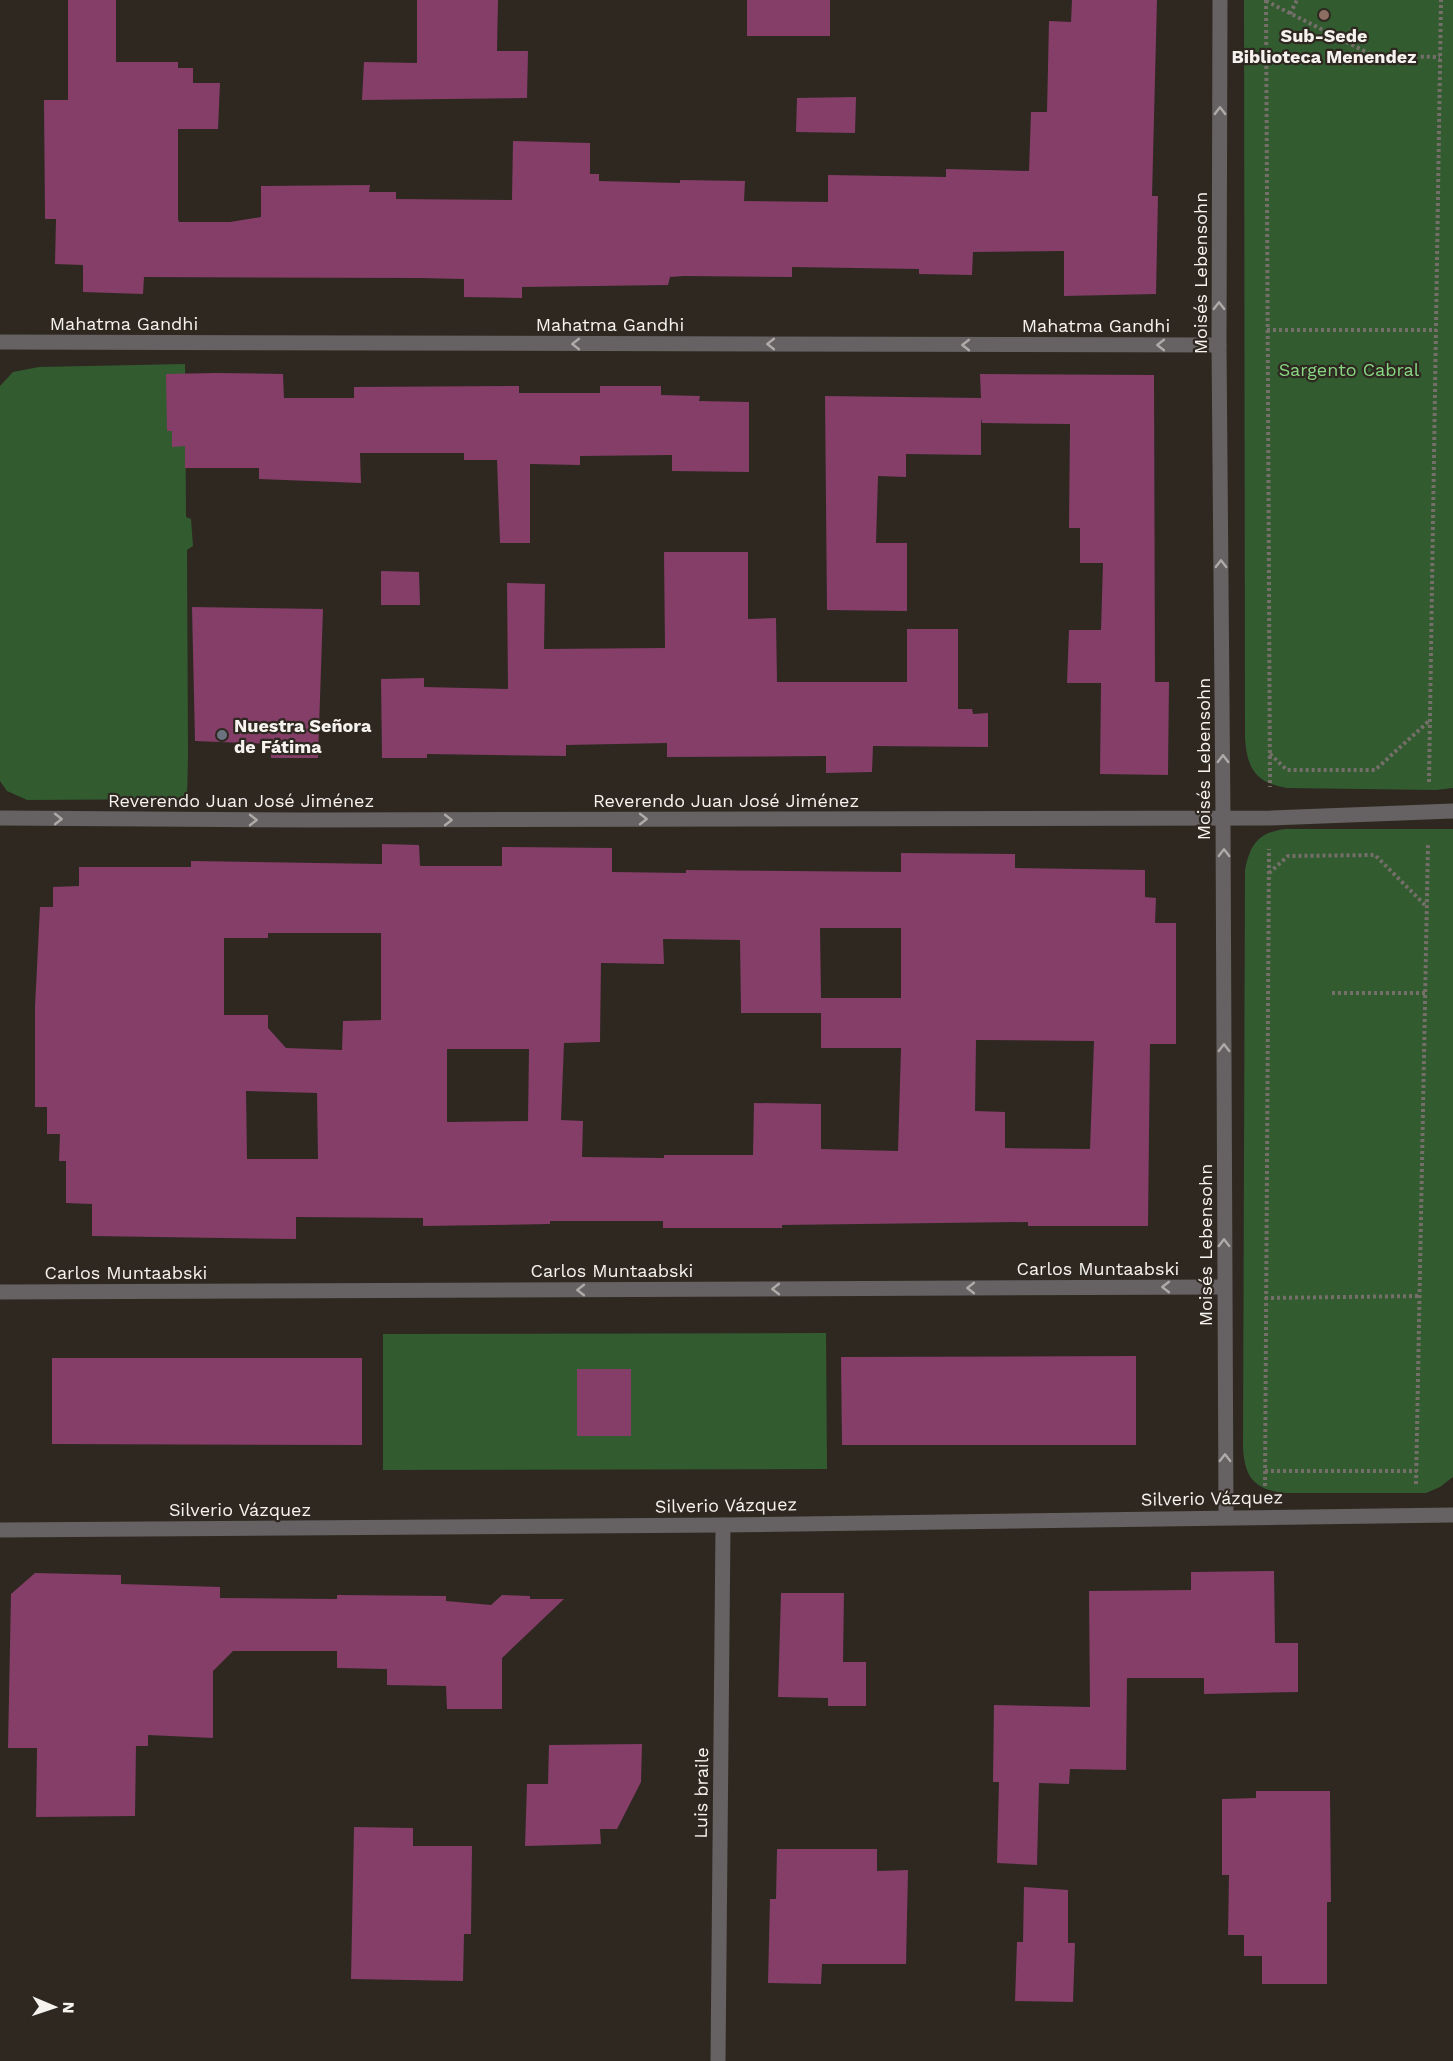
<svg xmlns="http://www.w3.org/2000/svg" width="1453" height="2061" viewBox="0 0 1453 2061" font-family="'Work Sans',sans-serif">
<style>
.green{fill:#325b30}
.building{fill:#843e68;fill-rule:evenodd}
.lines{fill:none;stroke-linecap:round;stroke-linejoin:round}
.path{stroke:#756f6a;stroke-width:4;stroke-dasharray:3 3;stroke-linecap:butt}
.minor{stroke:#666162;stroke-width:15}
.oneway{stroke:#aeaaa8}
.education-dot{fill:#8d6e63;stroke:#2e2821;stroke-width:2}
.worship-dot{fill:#6b7280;stroke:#2e2821;stroke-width:2}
.labels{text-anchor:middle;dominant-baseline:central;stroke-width:4.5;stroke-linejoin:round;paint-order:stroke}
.poi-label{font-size:18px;font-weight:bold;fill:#f6f2ee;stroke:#2e2821}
.street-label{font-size:18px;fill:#f6f2ee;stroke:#2e2821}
.park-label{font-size:18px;fill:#87d783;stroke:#2e2821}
</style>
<rect width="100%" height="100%" fill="#2e2821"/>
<g class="green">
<path d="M1244,0H1453V788L1436,790L1287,788C1255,783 1247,768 1245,738Z"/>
<polygon points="185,364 186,517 191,519 193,546 187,550 188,756 187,799 27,800 7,791 0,781 0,386 13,372 39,367"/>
<path d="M1286,829H1453V1477L1440,1487L1426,1493H1284C1254,1489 1245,1478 1243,1448L1245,870C1250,844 1259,832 1286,829Z"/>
<polygon points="826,1333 827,1469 383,1470 383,1334"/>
</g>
<g class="building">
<polygon points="68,0 116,0 116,62 178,62 178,68 193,68 193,83 220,83 218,129 178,129 178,219 179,222 230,222 261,217 261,186 370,185 369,192 396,192 396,199 512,200 513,141 590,143 590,174 599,174 599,181 680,183 680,180 745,181 744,201 828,202 828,175 946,177 946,169 1029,171 1031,112 1047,112 1049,21 1071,22 1072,0 1157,0 1152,196 1158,196 1156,294 1064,296 1064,251 973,252 972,275 919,274 919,269 792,267 792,277 684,276 670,277 668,285 522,287 522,298 464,297 464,279 419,278 144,277 143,294 83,292 83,265 55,264 56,219 45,219 44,100 68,100"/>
<polygon points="417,0 498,0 497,51 528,51 527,98 362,100 364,62 417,63"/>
<rect x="747" y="0" width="83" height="36"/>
<polygon points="856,97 855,133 796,132 797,98"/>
<polygon points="216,373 283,374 284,398 354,398 354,387 519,386 519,393 600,393 600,386 661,386 661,395 700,396 699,401 749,402 749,472 672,471 672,455 580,456 580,465 530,464 530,543 500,543 497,460 464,460 464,453 360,453 361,483 259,479 259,468 185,468 185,446 172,447 172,431 167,431 166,374"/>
<polygon points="980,374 1154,375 1155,682 1169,682 1168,775 1100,774 1101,683 1067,683 1069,630 1101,630 1103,563 1080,563 1080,528 1069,528 1070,424 982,423 981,418 981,455 906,454 906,477 878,476 876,543 907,543 907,611 827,610 825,396 981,398"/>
<polygon points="664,552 748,552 748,619 776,618 777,682 907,682 907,629 958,629 958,709 972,709 973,714 988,713 988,747 873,746 872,772 826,773 826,756 667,757 667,743 566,745 566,756 427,754 427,758 382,758 381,679 424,678 424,687 508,689 507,583 545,584 544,649 665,648"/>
<polygon points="381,571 419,572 420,605 381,605"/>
<polygon points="192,607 323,609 318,758 271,758 271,744 195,741"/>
<path d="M382,844L419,845L420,866H502V847L612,848V872L686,873V870L901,872V853L1015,854V868L1145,870V897L1156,898L1155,923H1176V1044H1150L1148,1226H1028V1222L782,1225V1228H663V1221H550V1224L423,1226V1218L296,1217V1239L92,1236V1204L66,1203V1161H59L60,1134H47V1107H35V1007L40,907H53V887L79,886V867H191V861L382,864ZM820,928H901V998H821ZM268,933H381V1020L343,1021L342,1050L286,1048L268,1028V1015H224V938H268ZM663,939L740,940L741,1013H821V1048H901L898,1151L821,1149V1104L754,1103L753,1155H664V1158L582,1157L583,1121L561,1120L564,1043L600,1042L601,963L664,964ZM976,1040L1094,1041L1090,1149L1005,1148V1112L975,1111ZM447,1049H529L528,1121L447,1122ZM246,1091L317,1093L318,1159H247Z"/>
<polygon points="1136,1356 1136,1445 842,1445 841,1357"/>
<polygon points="52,1358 362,1358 362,1445 52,1444"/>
<rect x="577" y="1369" width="54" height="67"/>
<polygon points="1274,1571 1275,1643 1298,1643 1298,1692 1204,1694 1204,1678 1127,1678 1126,1770 1070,1769 1069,1784 1039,1783 1037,1865 997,1863 999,1782 993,1782 994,1705 1090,1707 1089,1591 1191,1590 1191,1572"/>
<polygon points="35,1573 121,1575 121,1584 220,1587 220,1598 337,1599 337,1595 446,1596 446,1601 491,1605 502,1595 530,1596 530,1599 564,1599 502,1658 502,1709 447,1709 446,1686 387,1685 387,1669 337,1668 337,1651 233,1651 213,1671 213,1738 148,1735 148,1746 136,1746 135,1816 36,1817 37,1748 8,1748 11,1594"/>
<polygon points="781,1593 844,1593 843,1662 866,1662 866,1706 828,1706 828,1698 778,1697"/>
<polygon points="642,1744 641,1782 617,1829 600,1829 601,1844 525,1846 527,1784 548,1784 549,1745"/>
<polygon points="1256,1791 1330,1791 1331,1902 1327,1902 1327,1984 1262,1984 1262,1956 1244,1956 1244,1935 1228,1935 1229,1875 1222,1875 1222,1799 1256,1798"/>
<polygon points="354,1827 413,1828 413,1846 472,1846 471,1934 464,1934 463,1981 351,1979"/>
<polygon points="777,1849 877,1849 877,1871 908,1870 906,1964 822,1964 821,1984 768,1983 770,1899 776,1899"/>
<polygon points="1024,1887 1068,1890 1068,1943 1075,1943 1073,2002 1015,2001 1017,1942 1023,1942"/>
</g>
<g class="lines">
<g class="path">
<polyline points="1266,0 1270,787"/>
<polyline points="1266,1 1374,56 1440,57"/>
<polyline points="1290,14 1297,0"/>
<polyline points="1267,330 1436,330"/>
<polyline points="1270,754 1287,770 1375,770 1429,721"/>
<polyline points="1429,782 1441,0"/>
<polyline points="1269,873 1288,856 1375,855 1425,905"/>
<polyline points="1332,993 1426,993"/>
<polyline points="1265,1298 1419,1296"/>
<polyline points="1265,1471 1417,1471"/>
<polyline points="1416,1484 1428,844"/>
<polyline points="1265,1486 1269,849"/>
</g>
<g class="minor">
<polyline points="1220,0 1219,345 1223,818 1226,1517"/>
<polyline points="0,342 1219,345"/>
<polyline points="0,818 311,820 1271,818 1453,811"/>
<polyline points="0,1292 1224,1287"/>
<polyline points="0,1530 723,1525 1453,1515"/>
<polyline points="718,2061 723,1525"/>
</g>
</g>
<defs><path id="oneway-chevron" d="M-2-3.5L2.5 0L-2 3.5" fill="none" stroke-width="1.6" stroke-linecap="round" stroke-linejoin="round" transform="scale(1.5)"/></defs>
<g class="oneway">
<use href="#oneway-chevron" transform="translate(1220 111) rotate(-90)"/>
<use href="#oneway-chevron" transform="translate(1219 306) rotate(-90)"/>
<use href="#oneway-chevron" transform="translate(576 344) rotate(-180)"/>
<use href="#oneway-chevron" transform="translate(771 344) rotate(-180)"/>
<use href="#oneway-chevron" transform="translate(966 345) rotate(-180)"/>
<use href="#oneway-chevron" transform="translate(1161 345) rotate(-180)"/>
<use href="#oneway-chevron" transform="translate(1221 564) rotate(-90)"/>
<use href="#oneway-chevron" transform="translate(1223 759) rotate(-90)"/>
<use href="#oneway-chevron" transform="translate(58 819)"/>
<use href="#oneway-chevron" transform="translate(643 819)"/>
<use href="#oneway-chevron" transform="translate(253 820)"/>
<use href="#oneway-chevron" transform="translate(448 820)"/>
<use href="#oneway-chevron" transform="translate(1224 853) rotate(-90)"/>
<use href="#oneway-chevron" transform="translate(1224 1048) rotate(-90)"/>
<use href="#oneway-chevron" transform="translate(1224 1243) rotate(-90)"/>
<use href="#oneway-chevron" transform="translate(1166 1287) rotate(180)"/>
<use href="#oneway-chevron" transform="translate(971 1288) rotate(180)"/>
<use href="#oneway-chevron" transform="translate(776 1289) rotate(180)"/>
<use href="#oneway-chevron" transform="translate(581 1290) rotate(180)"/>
<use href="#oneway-chevron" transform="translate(1225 1458) rotate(-90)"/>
</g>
<circle class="education-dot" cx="1324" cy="15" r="6"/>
<circle class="worship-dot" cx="222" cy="735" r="6"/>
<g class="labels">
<g class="poi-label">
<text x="1324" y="35">Sub-Sede<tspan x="1324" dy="21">Biblioteca Menendez</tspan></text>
<text x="234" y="725" text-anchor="start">Nuestra Señora<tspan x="234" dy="21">de Fátima</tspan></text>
</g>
<g class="street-label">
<text transform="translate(1200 273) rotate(-90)">Moisés Lebensohn</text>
<text x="124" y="323">Mahatma Gandhi</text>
<text x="610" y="324">Mahatma Gandhi</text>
<text x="1096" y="325">Mahatma Gandhi</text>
<text transform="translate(1203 759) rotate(-90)">Moisés Lebensohn</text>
<text x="241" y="800">Reverendo Juan José Jiménez</text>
<text x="726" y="800">Reverendo Juan José Jiménez</text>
<text transform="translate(1205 1245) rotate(-90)">Moisés Lebensohn</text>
<text x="1098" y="1268">Carlos Muntaabski</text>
<text x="612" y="1270">Carlos Muntaabski</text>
<text x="126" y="1272">Carlos Muntaabski</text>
<text transform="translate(1212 1498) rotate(-1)">Silverio Vázquez</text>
<text transform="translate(726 1505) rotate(-1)">Silverio Vázquez</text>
<text x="240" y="1509">Silverio Vázquez</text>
<text transform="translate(701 1793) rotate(-89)">Luis braile</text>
</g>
<g class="park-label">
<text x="1349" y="369">Sargento Cabral</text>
</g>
</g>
<g transform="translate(54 2007) rotate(92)" stroke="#2e2821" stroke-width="4.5" paint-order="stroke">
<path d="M0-4.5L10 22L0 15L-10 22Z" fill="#f6f2ee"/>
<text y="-9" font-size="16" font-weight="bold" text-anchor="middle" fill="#f6f2ee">N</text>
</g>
</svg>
